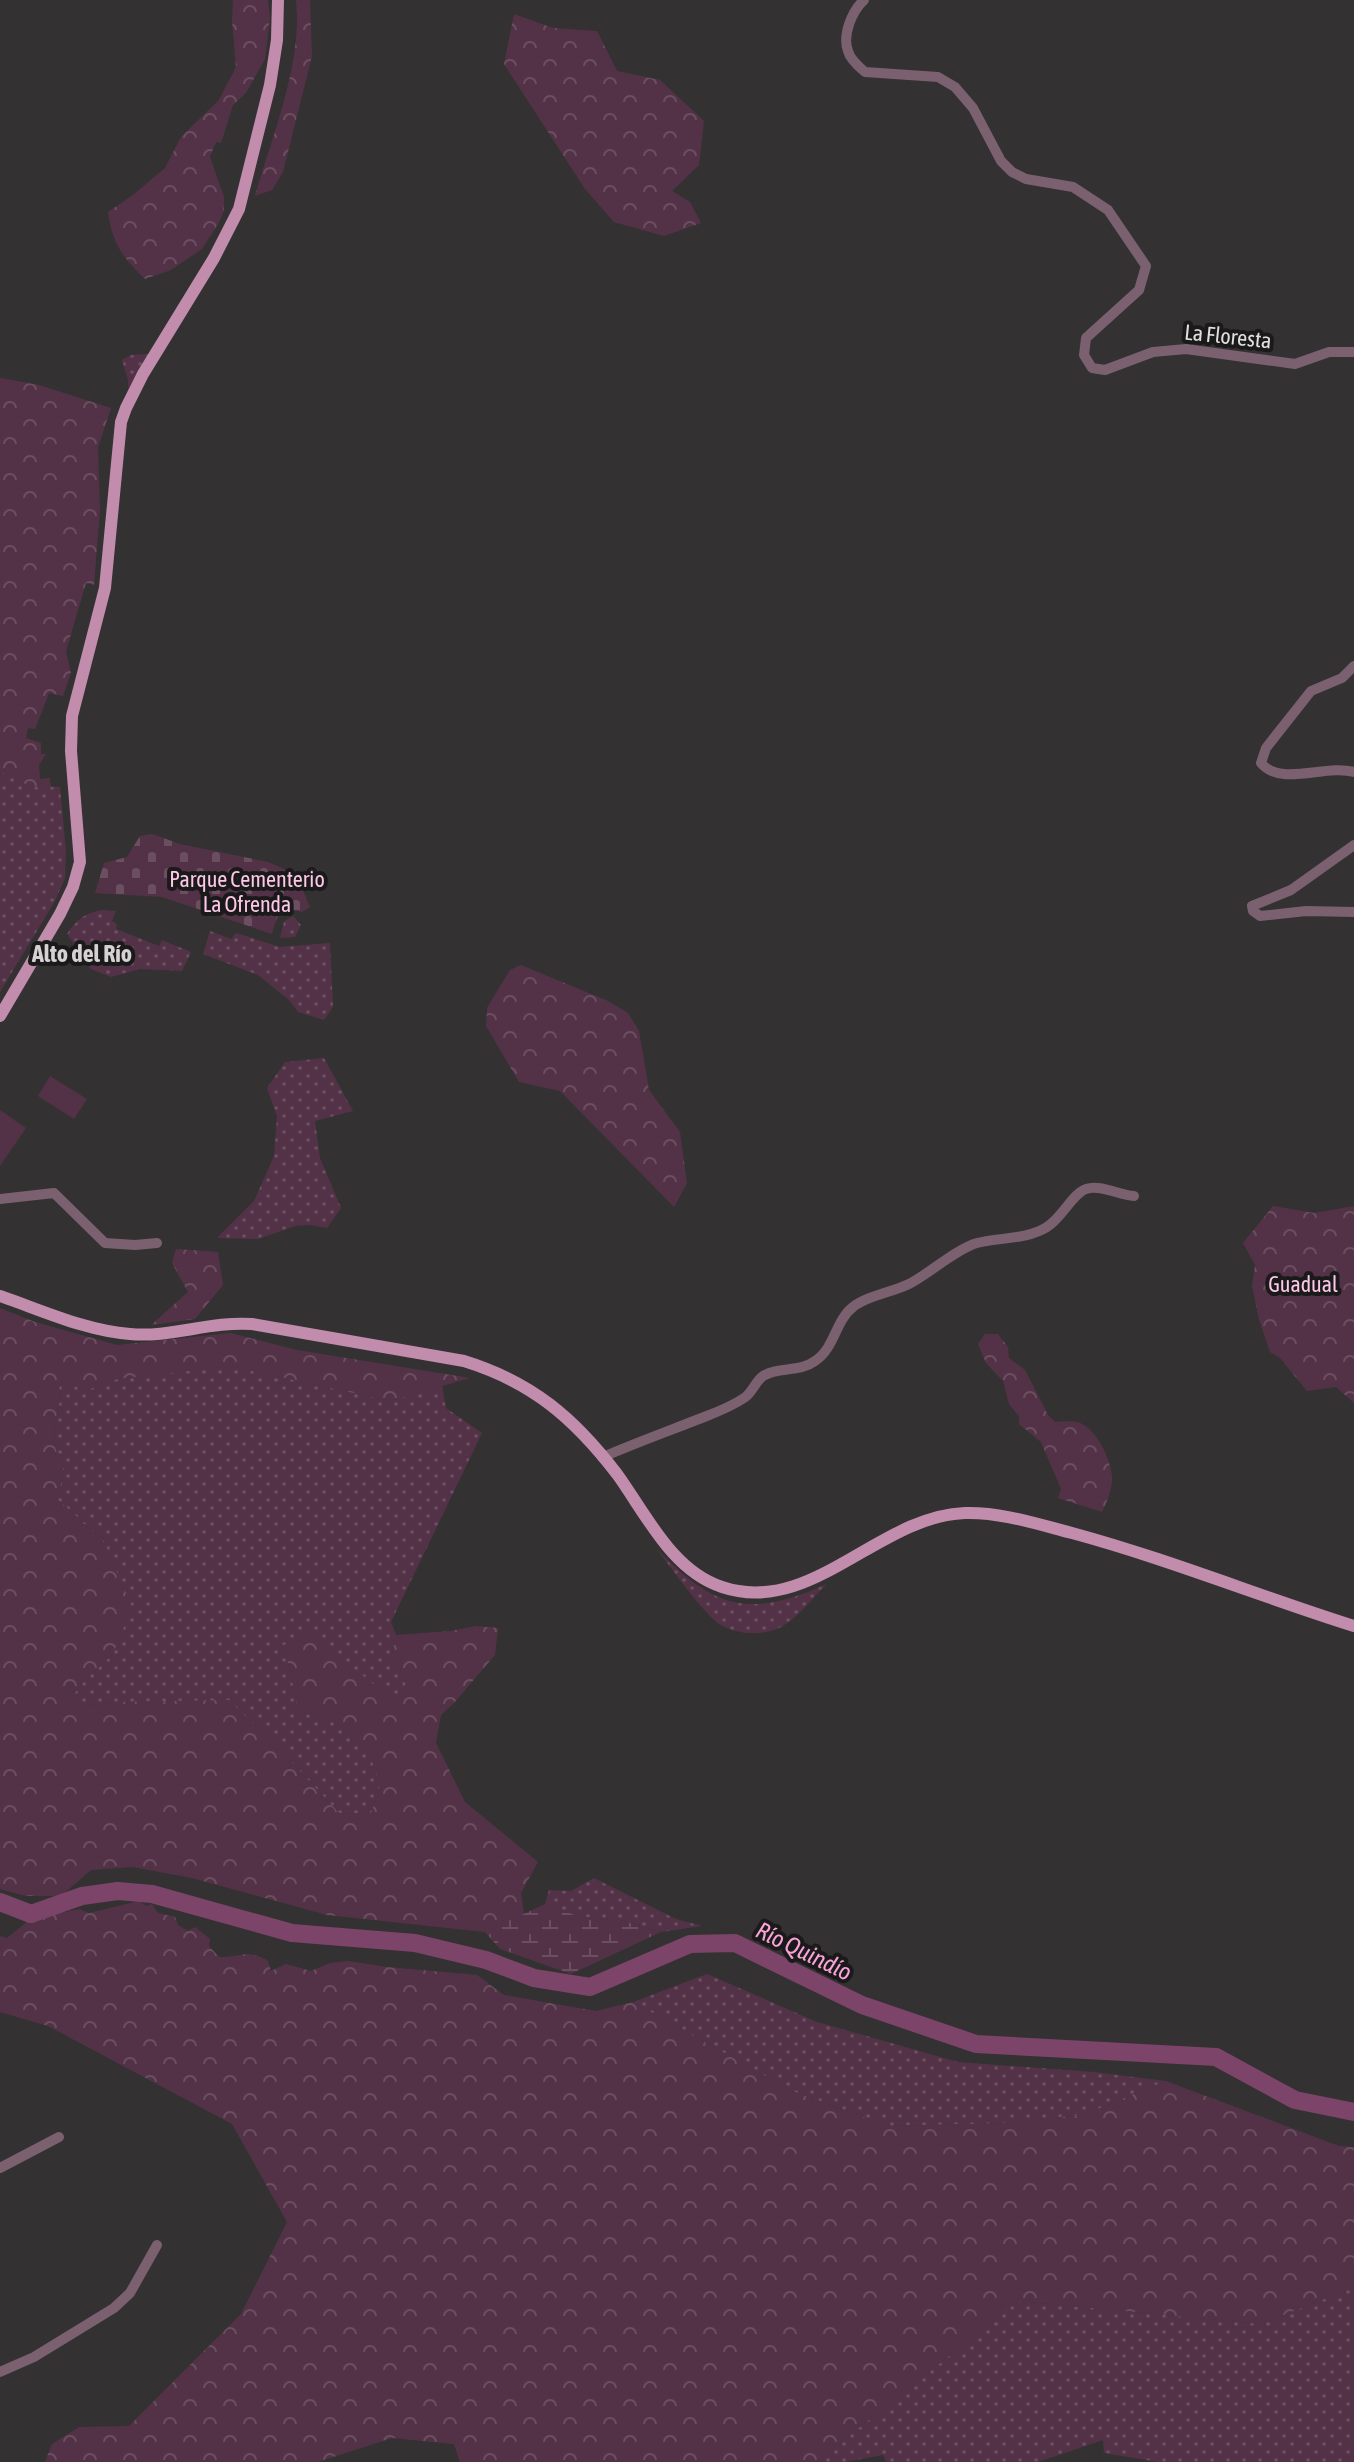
<svg xmlns="http://www.w3.org/2000/svg" width="1354" height="2462" viewBox="0 0 1354 2462" font-family="'Asap Condensed',sans-serif">
<style>
.green{fill:url(#green-dots)}
.forest{fill:url(#forest-crowns)}
.wetland{fill:url(#wetland-marsh)}
.cemetery{fill:url(#cemetery-stones)}
.pitch{fill:#533247}
.lines{fill:none;stroke-linecap:round;stroke-linejoin:round}
.river{stroke:#7c4468;stroke-width:18}
.minor{stroke:#7b6070;stroke-width:10}
.major{stroke:#c28cad;stroke-width:12}
.labels{text-anchor:middle;dominant-baseline:central;stroke-width:8;stroke-linejoin:round;paint-order:stroke}
.street-label{font-size:22px;fill:#e1dfe0;stroke:#1b1a1a}
.park-label{font-size:22px;fill:#fdc7e8;stroke:#1b1a1a}
.neighbourhood-label{font-size:24px;font-weight:bold;fill:#d6d2d4;stroke:#1b1a1a}
.water-label{font-size:24px;font-style:italic;fill:#f9a3d9;stroke:#1b1a1a}
</style>
<defs>
<pattern id="green-dots" width="8" height="8" patternUnits="userSpaceOnUse" patternTransform="scale(2)"><rect width="8" height="8" fill="#533247"/><path d="M2 2h.1M6 6h.1" fill="none" stroke="#6b4f61" stroke-width="1.8" stroke-linecap="round"/></pattern>
<pattern id="forest-crowns" width="20" height="18" patternUnits="userSpaceOnUse" patternTransform="scale(2)"><rect width="20" height="18" fill="#533247"/><path d="M2 6a3 3 0 1 1 6 0M12 15a3 3 0 1 1 6 0" fill="none" stroke="#6b4f61"/></pattern>
<pattern id="wetland-marsh" width="20" height="14" patternUnits="userSpaceOnUse" patternTransform="scale(2)"><rect width="20" height="14" fill="#533247"/><path d="M1 5h8M5 5V1M11 12h8M15 12V8" fill="none" stroke="#6b4f61"/></pattern>
<pattern id="cemetery-stones" width="16" height="16" patternUnits="userSpaceOnUse" patternTransform="scale(2)"><rect width="16" height="16" fill="#533247"/><path d="M2 7V4a2 2 0 0 1 4 0v3zM10 15v-3a2 2 0 0 1 4 0v3z" fill="#6b4f61"/></pattern>
</defs>
<rect width="100%" height="100%" fill="#343133"/>
<g class="green">
<polygon points="148,354 128,389 128,380 122,360 131,355"/>
<polygon points="0,771 29,786 60,787 66,851 65,878 55,901 0,992"/>
<path d="M103,910L116,911L112,921L117,924L116,929L159,946L162,940L191,952L182,971L140,969L111,977L91,969L67,934C76,920 86,912 103,910Z"/>
<polygon points="294,917 301,925 295,937 280,938 284,922 289,918"/>
<polygon points="210,931 231,939 236,933 280,947 330,943 333,1007 324,1020 298,1012 289,1000 258,975 203,954"/>
<polygon points="324,1058 353,1111 315,1121 320,1158 341,1208 327,1228 310,1225 295,1226 258,1239 217,1238 254,1201 274,1156 277,1116 267,1088 285,1062"/>
<polygon points="230,1366 390,1401 442,1386 446,1408 482,1433 391,1622 396,1635 391,1659 407,1679 400,1706 282,1646 290,1669 298,1711 336,1723 370,1754 380,1786 371,1814 339,1813 273,1742 161,1702 112,1702 82,1708 71,1698 83,1682 113,1654 104,1541 57,1499 64,1469 54,1445 55,1422 60,1400 59,1385 68,1382 84,1391 117,1379"/>
<path d="M656,1548C714,1609 749,1619 827,1584C813,1597 798,1618 781,1627C764,1636 738,1635 721,1625C704,1615 670,1566 656,1548Z"/>
<polygon points="594,1878 676,1919 702,1926 661,1932 616,1919 580,1917 545,1904 549,1890 571,1891"/>
<polygon points="707,1974 817,2022 958,2062 1094,2072 1166,2081 1086,2114 1014,2123 888,2126 792,2091 633,2002"/>
<polygon points="1354,2287 1354,2462 1158,2462 1104,2453 1103,2440 1038,2462 886,2462 883,2455 845,2462 816,2462 1018,2301 1261,2324"/>
</g>
<g class="forest">
<path d="M233,0H268L270,18L265,59L246,93L233,105L221,143L216,142L210,157L224,197V211L218,224L202,249L171,270L145,279C123,258 112,243 108,212L133,195L165,168L181,137L219,100L236,67L232,20Z"/>
<path d="M296,0H310L312,56L283,172L272,190L255,196C272,136 303,63 296,0Z"/>
<polygon points="514,14 553,28 597,31 617,71 660,80 704,121 699,165 672,191 690,202 701,223 664,236 614,222 585,189 504,64"/>
<polygon points="0,378 39,385 111,408 98,447 100,509 94,585 86,583 66,651 71,673 63,696 49,693 35,729 28,728 26,738 41,743 41,754 46,754 39,765 40,779 50,778 51,787 29,786 0,771"/>
<polygon points="521,965 608,1001 628,1013 639,1031 649,1090 680,1132 687,1183 674,1207 560,1091 519,1082 486,1026 487,1008 510,970"/>
<polygon points="1273,1206 1314,1213 1354,1206 1354,1403 1336,1387 1307,1391 1280,1358 1270,1352 1259,1319 1252,1286 1255,1265 1243,1243"/>
<polygon points="176,1249 218,1252 223,1285 195,1319 151,1325 188,1292 172,1263"/>
<polygon points="0,1308 35,1322 117,1345 230,1333 297,1350 470,1378 390,1401 230,1366 117,1379 84,1391 68,1382 59,1385 60,1400 55,1422 54,1445 64,1469 57,1499 104,1541 132,1607 113,1654 83,1682 71,1698 83,1708 112,1702 229,1700 273,1742 339,1813 371,1814 380,1786 370,1754 336,1723 298,1711 290,1669 282,1646 308,1632 400,1705 407,1679 391,1659 396,1635 451,1631 476,1626 498,1628 495,1655 454,1703 441,1715 436,1743 465,1802 538,1862 521,1893 524,1914 485,1932 327,1915 192,1878 133,1867 91,1870 61,1896 26,1896 0,1889"/>
<path d="M985,1334H998L1008,1347L1009,1358L1025,1370L1048,1415L1055,1422C1062,1422 1073,1420 1080,1423C1097,1430 1110,1458 1112,1476C1113,1487 1107,1502 1102,1512L1058,1498L1061,1489L1041,1442L1019,1424V1416L1009,1404L1003,1381L986,1363L978,1344Z"/>
<path d="M139,1901L146,1906L152,1904L158,1913L175,1917L178,1925L188,1931L195,1927L210,1939L209,1946L219,1957C240,1958 247,1948 268,1961L271,1971L286,1964L311,1971L330,1963L348,1961L387,1967L477,1975L504,1995L596,2011L633,2002L792,2091L888,2126L1014,2123L1086,2114L1166,2081L1339,2146L1354,2147V2287L1261,2324L1018,2301L816,2462H460L454,2444L392,2438L318,2462H45L52,2444L79,2427L129,2426L241,2314L287,2222L232,2124L48,2026L0,2012V1936L7,1938L28,1921H41L47,1916L79,1909L89,1913Z"/>
</g>
<polygon class="wetland" points="545,1904 580,1917 616,1919 661,1932 571,1974 500,1949 485,1932"/>
<path class="cemetery" d="M152,834L180,844L268,862L296,874L310,907L302,912C279,906 277,915 272,934L162,897L95,893L104,863L127,857L140,836Z"/>
<g class="pitch">
<polygon points="50,1076 87,1099 74,1119 38,1096"/>
<polygon points="0,1110 26,1128 0,1166"/>
</g>
<g class="lines">
<polyline class="river" points="0,1902 31,1914 82,1896 118,1891 152,1894 292,1933 415,1943 486,1960 534,1978 590,1987 690,1944 735,1943 862,2005 976,2044 1216,2057 1295,2100 1354,2112"/>
<g class="minor">
<path d="M864,0C852,11 842,35 848,51C850,59 859,67 865,72L938,77L955,87L973,108L1001,161L1012,172L1026,179L1073,187L1108,210L1146,266L1139,290L1086,338L1084,355L1092,368L1105,370L1153,352L1186,349L1295,364L1329,352H1354"/>
<path d="M1354,666L1342,678L1311,691L1266,748L1261,763C1280,787 1326,764 1354,772"/>
<polyline points="1354,845 1291,890 1252,906 1253,911 1260,916 1306,911 1354,912"/>
<polyline points="0,1199 54,1193 105,1243 135,1245 157,1243"/>
<path d="M603,1457C633,1444 663,1433 694,1421C711,1414 728,1409 744,1398C752,1393 755,1382 763,1376C779,1366 799,1373 815,1361C835,1348 835,1321 853,1307C866,1296 893,1292 909,1284C929,1274 956,1249 977,1243C1000,1237 1026,1240 1047,1227C1062,1218 1073,1193 1086,1189C1100,1184 1119,1195 1134,1196"/>
<polyline points="0,2168 59,2137"/>
<polyline points="0,2372 34,2357 114,2308 130,2293 157,2245"/>
</g>
<g class="major">
<polyline points="0,1016 60,914 73,887 80,862 71,751 72,716 105,588 121,422 126,408 143,374 214,258 239,209 270,85 277,40 278,0"/>
<path d="M0,1296C41,1310 86,1331 130,1334C170,1338 210,1321 252,1324L464,1361C532,1382 574,1418 617,1474C646,1514 672,1571 722,1587C811,1617 878,1516 965,1513C1001,1512 1037,1524 1072,1533C1168,1559 1259,1596 1354,1626"/>
</g>
</g>
<g class="labels">
<g class="street-label">
<text transform="translate(1228 336) rotate(6)">La Floresta</text>
</g>
<g class="park-label">
<text x="247" y="879">Parque Cementerio<tspan x="247" dy="25">La Ofrenda</tspan></text>
<text x="1303" y="1284">Guadual</text>
</g>
<g class="neighbourhood-label">
<text x="82" y="953">Alto del Río</text>
</g>
<g class="water-label">
<text transform="translate(804 1951) rotate(26)">Río Quindío</text>
</g>
</g>
</svg>
